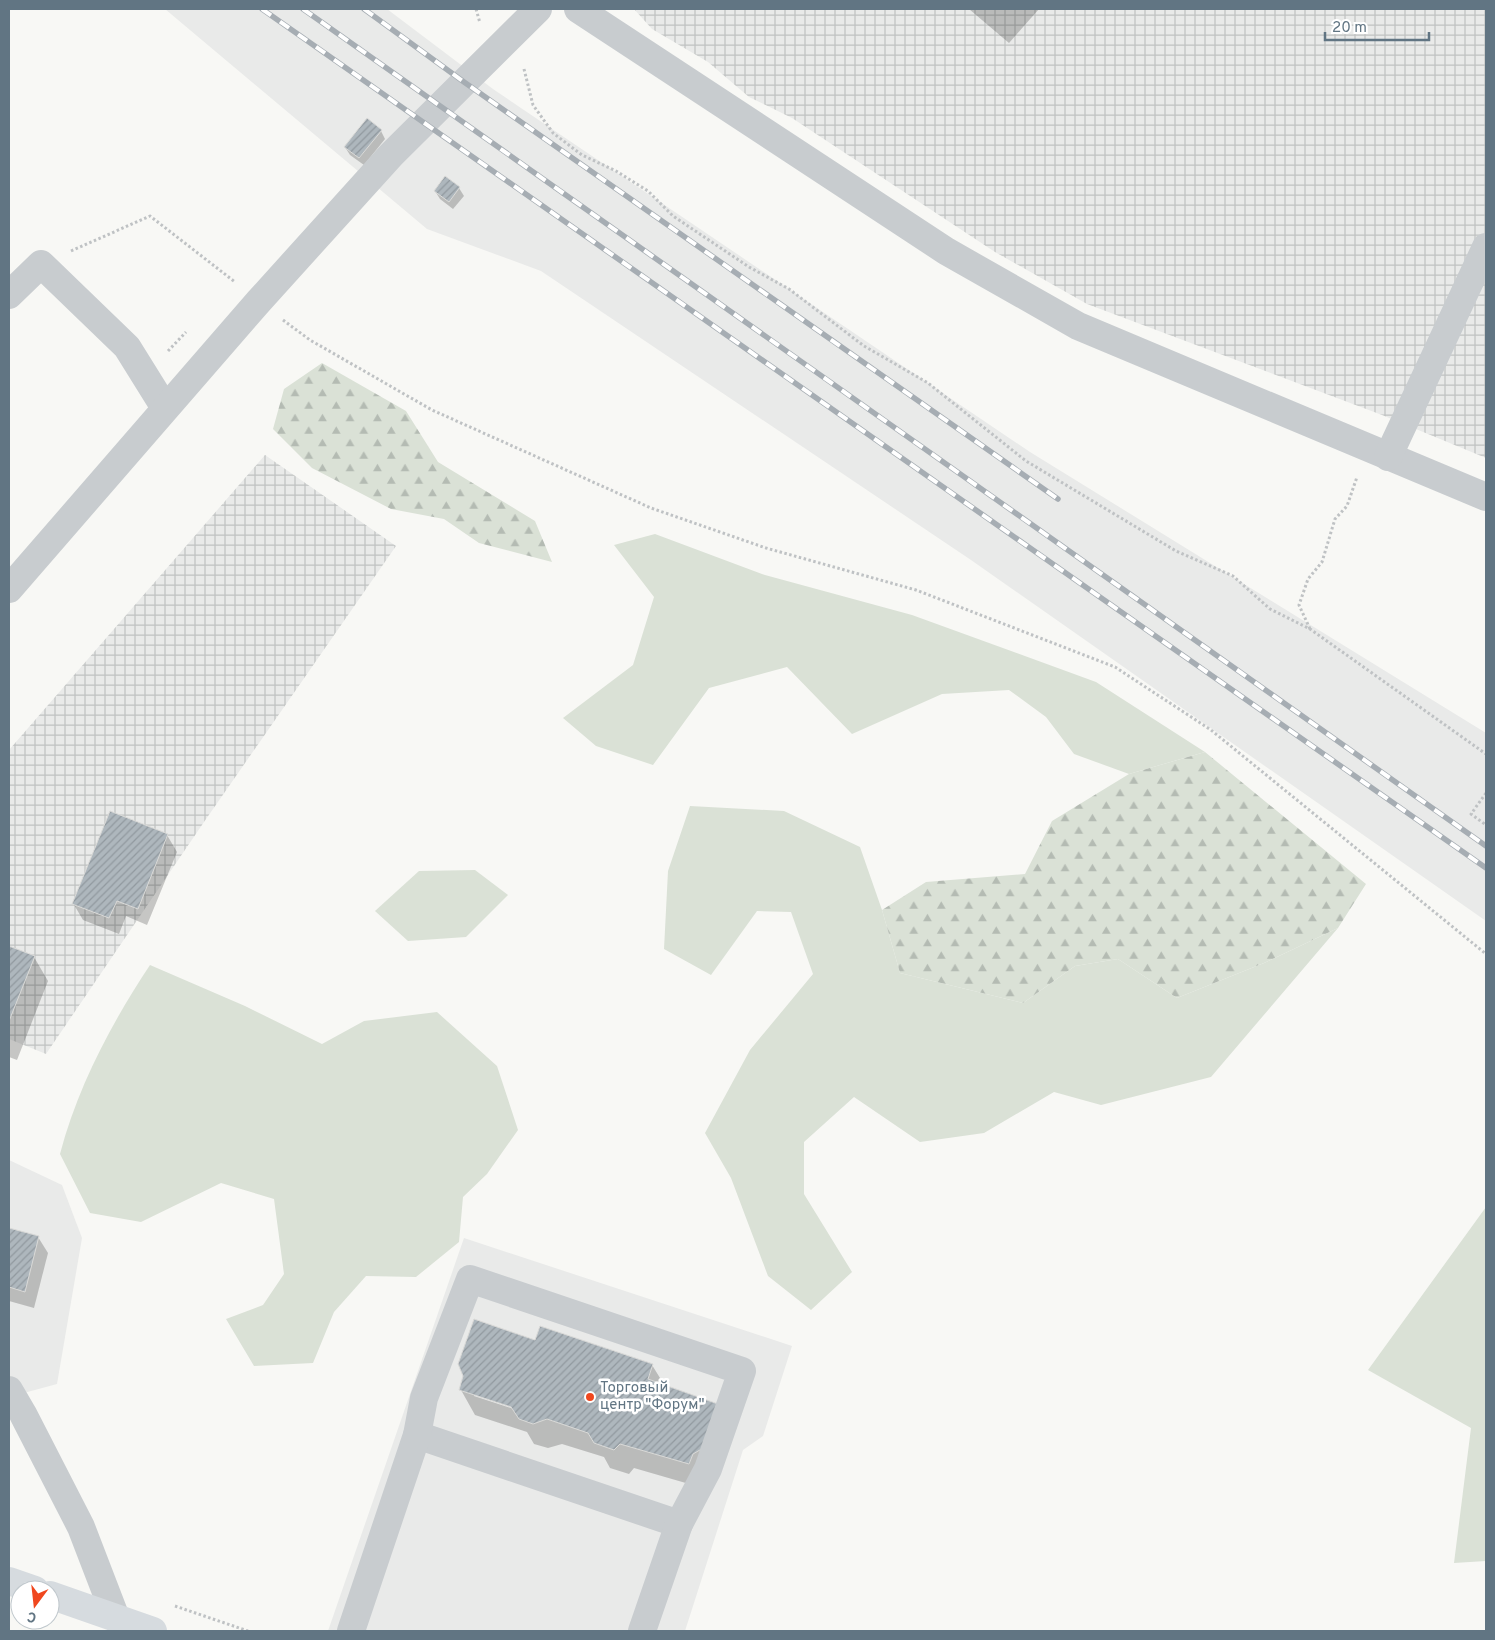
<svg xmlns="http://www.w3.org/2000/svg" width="1495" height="1640" viewBox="0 0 1495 1640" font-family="Overpass,sans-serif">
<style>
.built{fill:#e9eae9}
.industrial{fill:url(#industrial-grid)}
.grass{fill:#dae1d6}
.forest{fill:url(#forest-firs)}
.shadow{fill:#0003;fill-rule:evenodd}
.building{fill:url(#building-hatch);stroke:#dadad8}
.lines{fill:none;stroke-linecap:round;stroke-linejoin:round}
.path{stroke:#bfc2c4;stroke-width:3;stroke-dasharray:2.5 2.5;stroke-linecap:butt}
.minor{stroke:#c8cccf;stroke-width:28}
.major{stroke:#d6dbdf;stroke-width:28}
.rail-casing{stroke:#a6adb3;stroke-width:5.5}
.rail{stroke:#fff;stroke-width:4;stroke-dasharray:11;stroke-linecap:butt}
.poi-dot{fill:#f0471e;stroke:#fff;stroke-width:2}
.labels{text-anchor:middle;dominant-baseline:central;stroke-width:5;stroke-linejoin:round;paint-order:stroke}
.poi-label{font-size:15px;fill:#617583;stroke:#fff;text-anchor:start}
</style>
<defs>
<pattern id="industrial-grid" width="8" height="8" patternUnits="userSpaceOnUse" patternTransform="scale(1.25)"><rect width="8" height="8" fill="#e9eae9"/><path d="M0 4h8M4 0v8" fill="none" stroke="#c0c2c2"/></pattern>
<pattern id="forest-firs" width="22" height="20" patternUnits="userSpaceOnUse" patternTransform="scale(1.25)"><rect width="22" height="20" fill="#dae1d6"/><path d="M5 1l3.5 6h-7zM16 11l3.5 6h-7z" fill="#b4bbb3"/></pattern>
<pattern id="building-hatch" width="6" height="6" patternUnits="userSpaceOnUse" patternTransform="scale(1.25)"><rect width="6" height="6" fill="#aeb7bd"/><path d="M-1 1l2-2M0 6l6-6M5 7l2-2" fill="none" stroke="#91999f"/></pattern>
</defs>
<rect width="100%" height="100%" fill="#f8f8f5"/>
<g class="built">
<polygon points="165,9 387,9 493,89 1030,452 1486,733 1486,921 971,560 541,271 427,229"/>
<polygon points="9,1160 62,1185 82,1238 57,1384 9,1397"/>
<polygon points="464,1238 792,1346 763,1436 743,1450 685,1631 328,1631"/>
</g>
<g class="industrial">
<polygon points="634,9 1486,9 1486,458 1382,415 1087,304 995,252 792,118 749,97 708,62 652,29"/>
<polygon points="265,455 396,546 204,822 46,1054 9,1039 9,750"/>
</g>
<g class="grass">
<polygon points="655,534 765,575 912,615 1096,682 1205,752 1129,774 1074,754 1046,717 1009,690 942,694 852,734 787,667 709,688 653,765 596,746 563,718 633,665 654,597 614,545"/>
<polygon points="690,806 784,811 860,847 882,910 900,973 1023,1003 1075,966 1118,959 1177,998 1264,963 1338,928 1211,1077 1101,1105 1054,1092 984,1133 920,1142 854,1097 804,1142 804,1194 852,1272 811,1310 768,1276 731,1178 705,1133 750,1050 813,974 791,912 757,911 711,975 664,949 668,871"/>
<polygon points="475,870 508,895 466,937 408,941 375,911 419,871"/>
<path d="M150,965L245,1006L322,1044L364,1021L437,1012L497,1066L518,1130L487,1174L463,1197L459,1242L416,1277L366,1276L334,1312L313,1363L254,1366L226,1319L263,1305L284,1274L274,1199L221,1183L141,1222L90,1213L60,1154C78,1086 111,1024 150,965Z"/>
<polygon points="1486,1207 1486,1561 1454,1563 1471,1428 1368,1370"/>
</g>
<g class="forest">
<polygon points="322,363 406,411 438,462 535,521 552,562 479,543 444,519 391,509 312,468 273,429 284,389"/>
<polygon points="1205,752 1366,884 1338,928 1264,963 1177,998 1118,959 1075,966 1023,1003 900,973 882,910 926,882 1025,874 1052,821 1129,774"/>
</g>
<g class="shadow">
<polygon points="969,9 1039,9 1009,43"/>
<polygon points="381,131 385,139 364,165 350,155 345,147"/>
<polygon points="459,188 464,196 453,209 440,199 435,191"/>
<polygon points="167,835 177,852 147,925 126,916 119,934 83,920 73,903"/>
<polygon points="9,947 34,957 48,981 17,1060 9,1057"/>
<polygon points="9,1229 38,1237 48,1253 34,1308 9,1301"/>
<path d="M536,1341L652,1365L665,1386L718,1405L703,1488L634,1468L629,1474L610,1468L604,1457L562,1444L548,1448L534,1444L527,1432L475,1415L461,1390ZM474,1393L517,1408V1410L474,1396Z"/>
</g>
<g class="building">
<polygon points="367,118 382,130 359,158 344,147"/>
<polygon points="445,176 460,187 449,202 434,191"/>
<polygon points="110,811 168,834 138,909 117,901 109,918 72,904"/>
<polygon points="9,946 35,956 9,1021"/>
<polygon points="9,1228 39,1236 25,1292 9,1287"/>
<polygon points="474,1319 535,1340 540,1326 653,1364 648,1379 718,1404 705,1447 693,1454 689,1464 620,1444 614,1450 594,1443 588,1433 547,1419 533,1424 519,1419 511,1407 459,1390 463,1376 458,1364"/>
</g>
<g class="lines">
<g class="path">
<polyline points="476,9 480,23"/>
<polyline points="524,69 533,105 553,133 582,155 616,171 648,191 673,216 749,267 789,289 864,346 928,383 1026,461 1176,551 1233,576 1270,609 1310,629 1486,754"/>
<polyline points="71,251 150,216 235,282"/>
<polyline points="283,320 310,340 432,410 651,508 766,548 916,590 1115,667 1211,730 1486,954"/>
<polyline points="168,351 186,332"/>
<polyline points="1310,629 1299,605 1308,579 1322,562 1335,519 1347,506 1357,477"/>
<polyline points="1486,793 1471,814 1486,825"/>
<polyline points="175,1606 248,1631"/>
</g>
<g class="minor">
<polyline points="578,9 946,251 1078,326 1486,497"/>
<polyline points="9,295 41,264 127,347 165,408"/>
<polyline points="1388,457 1486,247"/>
<polyline points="9,589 259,301 391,155 538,9"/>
<polyline points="9,1390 23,1414 81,1527 116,1618"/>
<polyline points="417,1435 679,1524"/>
<polyline points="351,1631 417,1435 424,1398 470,1279 742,1371 708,1469 679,1524 642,1631"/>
</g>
<g class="major">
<polyline points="9,1581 35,1590"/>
<polyline points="50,1595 153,1631"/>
</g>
<defs>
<g id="rail">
<polyline points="262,9 1486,868"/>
<polyline points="303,9 1486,846"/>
<polyline points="364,9 464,82 1058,499"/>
</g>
</defs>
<use href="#rail" class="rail-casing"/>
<use href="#rail" class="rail"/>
</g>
<circle class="poi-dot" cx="590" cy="1397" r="5"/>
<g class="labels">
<g class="poi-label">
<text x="600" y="1388">Торговый<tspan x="600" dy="17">центр "Форум"</tspan></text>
</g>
</g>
<rect width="1495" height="1640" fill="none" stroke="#617583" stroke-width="20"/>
<g transform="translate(35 1605) rotate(195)"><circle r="24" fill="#ffffff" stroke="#c0c8cd"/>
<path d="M0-4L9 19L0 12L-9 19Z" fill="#f0471e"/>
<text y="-8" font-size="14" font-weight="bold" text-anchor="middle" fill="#617583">С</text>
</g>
<path d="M1325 32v8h104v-8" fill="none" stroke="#617583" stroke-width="2.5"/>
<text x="1332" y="32" font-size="15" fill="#617583" stroke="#ffffff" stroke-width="4" paint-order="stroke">20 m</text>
</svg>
